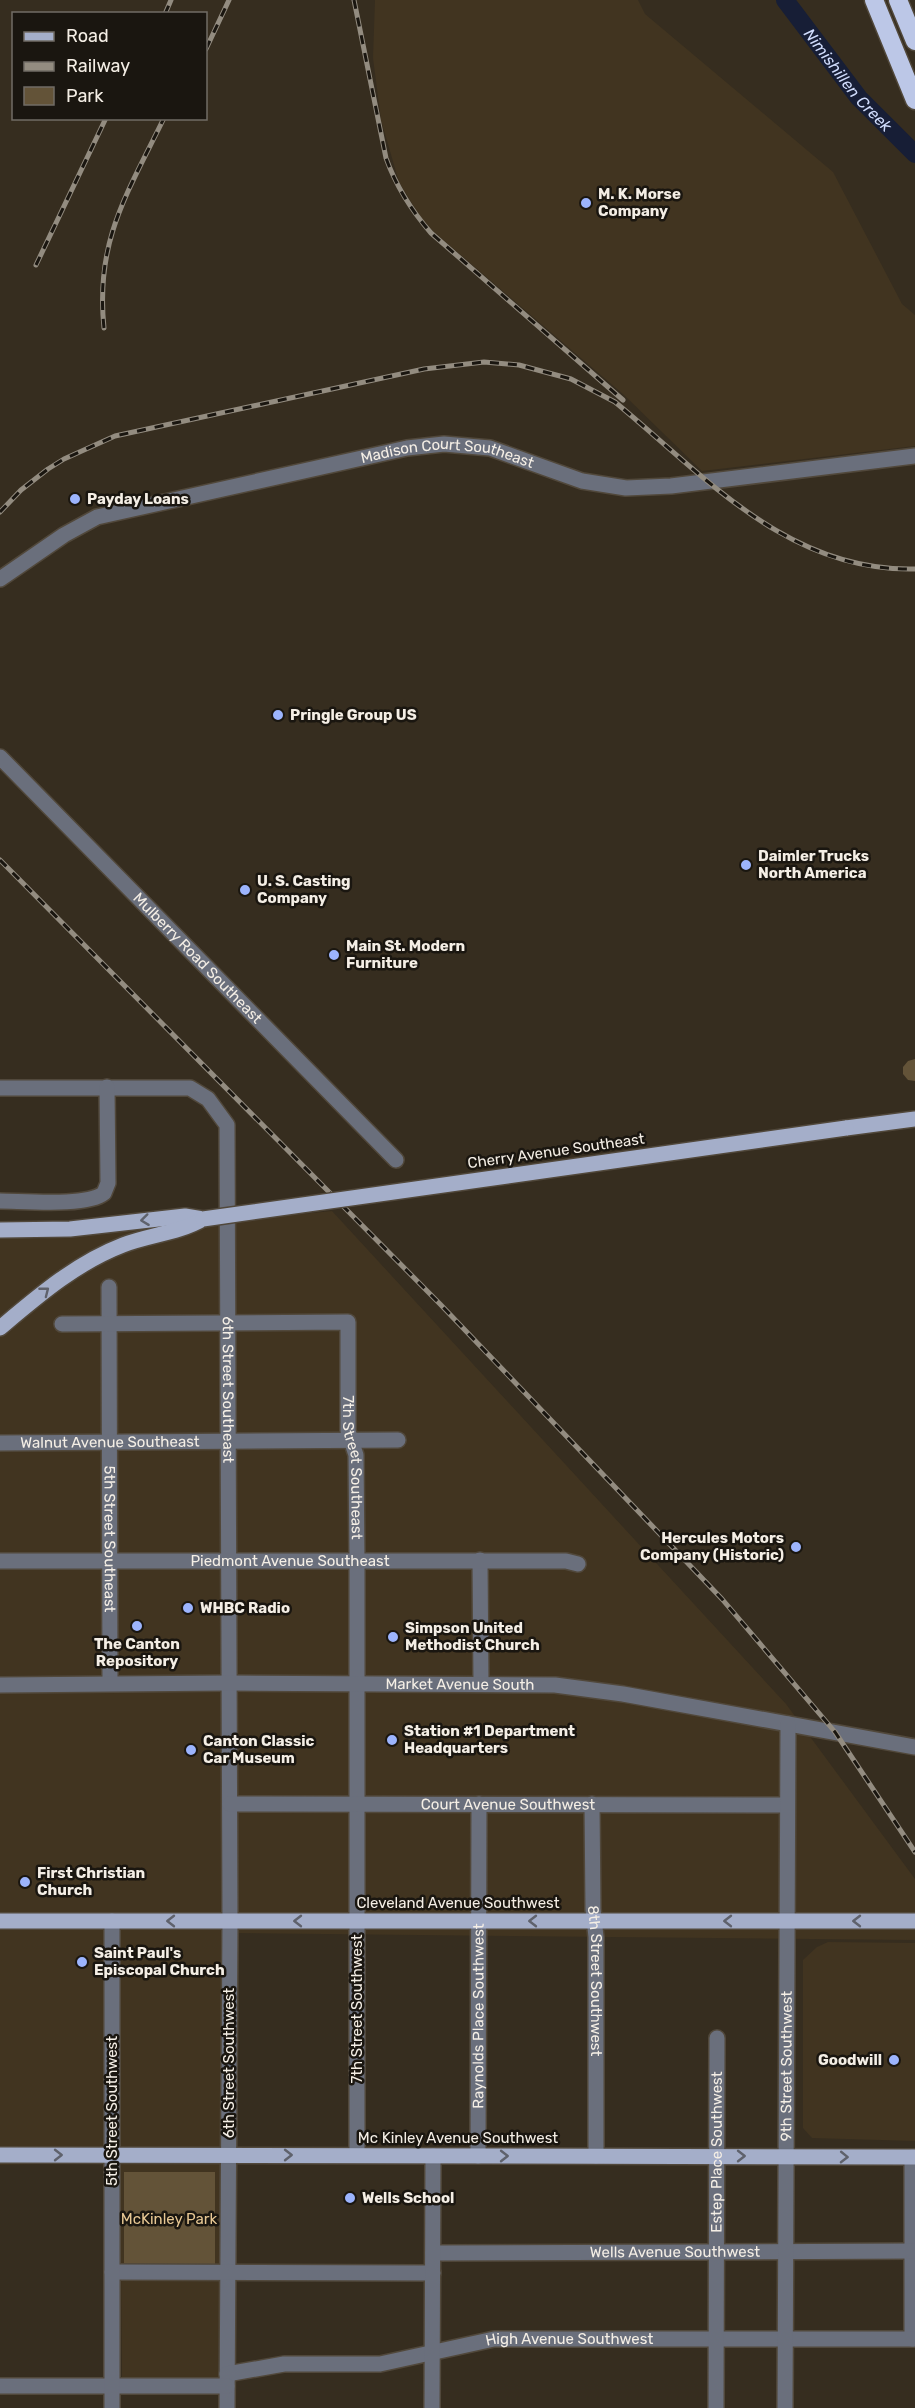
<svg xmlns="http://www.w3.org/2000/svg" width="915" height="2408" viewBox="0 0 915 2408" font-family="Rubik,sans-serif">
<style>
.built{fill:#413420}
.green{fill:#635338}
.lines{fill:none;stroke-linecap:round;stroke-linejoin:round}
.river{stroke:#171e36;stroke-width:18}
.minor-casing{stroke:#51483b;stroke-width:18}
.major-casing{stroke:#51483b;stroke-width:18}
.highway-casing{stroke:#51483b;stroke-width:21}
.minor{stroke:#6a6f7c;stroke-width:15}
.major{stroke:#a4aec9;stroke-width:15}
.highway{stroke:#bcc7e7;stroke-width:18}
.rail-casing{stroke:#938c80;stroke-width:5}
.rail{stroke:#1a1610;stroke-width:3;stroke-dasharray:9;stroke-linecap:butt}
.major-bridge-casing{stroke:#51483b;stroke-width:18;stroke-linecap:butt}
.major-bridge{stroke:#a4aec9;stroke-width:15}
.oneway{stroke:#5f626c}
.poi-dot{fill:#9cb4fd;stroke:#1a1610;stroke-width:2}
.labels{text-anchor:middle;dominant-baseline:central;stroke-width:5;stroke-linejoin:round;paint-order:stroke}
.poi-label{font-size:15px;font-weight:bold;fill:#f4eee5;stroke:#1a1610;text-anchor:start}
.street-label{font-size:15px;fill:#f4eee5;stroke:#1a1610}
.park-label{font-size:15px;fill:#e8c894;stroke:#1a1610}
.water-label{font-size:16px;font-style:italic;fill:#d0dcfc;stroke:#1a1610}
</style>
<rect width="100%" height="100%" fill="#362d1f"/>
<g class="built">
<polygon points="375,0 638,0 645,14 833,172 902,304 915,315 915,446 702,471 624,395 434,232 421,218 399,182 381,120 373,58"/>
<polygon points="332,1211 786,1704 915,1879 915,1940 221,1933 222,2148 218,2377 122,2377 120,2162 0,2165 0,1237 38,1239"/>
<polygon points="828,1942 915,1943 915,2141 812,2138 803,2128 803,1960 817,1947"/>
</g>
<g class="green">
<polygon points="915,1059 915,1081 908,1080 903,1074 903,1067 908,1061"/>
<rect x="124" y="2172" width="91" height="94"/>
</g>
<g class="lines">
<path class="river" id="s1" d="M785,0L859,98L915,154"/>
<defs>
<g id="minor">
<path id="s2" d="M0,579L64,535L97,517L407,448L444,444L490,448L582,481L626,488L671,486L915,456"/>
<path id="s3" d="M0,757L396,1160"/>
<path id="s4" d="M0,1088H190L208,1099L227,1125L230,1921L227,2408"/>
<path d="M0,1201C23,1201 87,1207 104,1193L108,1183L107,1087"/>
<path id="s5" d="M109,1287L110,1683"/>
<path id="s6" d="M62,1324L348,1322V1431L356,1455L357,1560V2155"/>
<path id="s7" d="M0,1443L398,1440"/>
<polyline points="480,1560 481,1683"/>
<path id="s8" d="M0,1561H566L578,1564"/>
<path id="s9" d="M0,1685L229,1683L555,1685L623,1694L915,1747"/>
<path id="s10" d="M230,1804L786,1805"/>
<path id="s11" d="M592,1804L593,1909L596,1937V2156"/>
<path id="s12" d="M478,2156L479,1804"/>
<polyline points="912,2157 912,2339"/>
<path id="s13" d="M433,2253L915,2251"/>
<polyline points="112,2272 433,2273"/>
<path id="s14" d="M227,2374L284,2364H380L494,2339H915"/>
<polyline points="0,2386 227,2386"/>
<polyline points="112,2408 112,1921"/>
<polyline points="432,2408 433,2156"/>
<path id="s15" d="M716,2408L717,2038"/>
<path id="s16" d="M785,2408L788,1724"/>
</g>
<g id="major">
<polyline points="846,1128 915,1119"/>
<polyline points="0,1230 70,1229 185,1216 203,1219"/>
<path d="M0,1328C38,1296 76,1263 123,1245C149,1235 179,1233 203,1219"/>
<polyline points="0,1921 915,1921"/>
<polyline points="0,2155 915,2157"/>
</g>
<g id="highway">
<polyline points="874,0 915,100"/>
<polyline points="898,0 915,41"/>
</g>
</defs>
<use href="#minor" class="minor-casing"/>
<use href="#major" class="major-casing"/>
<use href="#highway" class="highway-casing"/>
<use href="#minor" class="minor"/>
<use href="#major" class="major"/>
<use href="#highway" class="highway"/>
<defs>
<g id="rail">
<path d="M354,0L386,158C396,186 411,210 431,233L623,400"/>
<polyline points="165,14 171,0"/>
<polyline points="206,49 229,0"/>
<polyline points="36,265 106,118"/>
<path d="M104,328C95,241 127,194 164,118"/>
<path d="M0,512L21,490L48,469L64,459L115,436L424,369L484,362L519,365L571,379L615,402C706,477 788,572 915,569"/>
<polyline points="0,860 440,1304 722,1599 835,1732 915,1852"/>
</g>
</defs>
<use href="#rail" class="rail-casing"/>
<use href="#rail" class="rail"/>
<defs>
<polyline id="major-bridge" points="203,1219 846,1128"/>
</defs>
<use href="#major-bridge" class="major-bridge-casing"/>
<use href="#major-bridge" class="major-bridge"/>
</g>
<defs><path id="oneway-chevron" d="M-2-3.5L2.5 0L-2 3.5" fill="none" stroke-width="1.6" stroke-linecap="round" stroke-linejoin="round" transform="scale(1.5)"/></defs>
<g class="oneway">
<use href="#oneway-chevron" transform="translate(145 1220) rotate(173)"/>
<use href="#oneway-chevron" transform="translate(45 1291) rotate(-38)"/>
<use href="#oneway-chevron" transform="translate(171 1921) rotate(180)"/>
<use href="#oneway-chevron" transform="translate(298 1921) rotate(180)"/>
<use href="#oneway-chevron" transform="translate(533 1921) rotate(180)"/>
<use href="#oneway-chevron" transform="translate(728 1921) rotate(-180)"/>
<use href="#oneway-chevron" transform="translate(857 1921) rotate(-180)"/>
<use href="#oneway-chevron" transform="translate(58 2155)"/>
<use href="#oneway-chevron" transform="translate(288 2155)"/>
<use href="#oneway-chevron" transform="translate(504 2156)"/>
<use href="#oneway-chevron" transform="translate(741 2156)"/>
<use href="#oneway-chevron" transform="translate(844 2157) rotate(1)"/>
</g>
<g class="poi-dot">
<circle cx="586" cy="203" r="6"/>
<circle cx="75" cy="499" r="6"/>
<circle cx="278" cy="715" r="6"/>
<circle cx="746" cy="865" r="6"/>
<circle cx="245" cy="890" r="6"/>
<circle cx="334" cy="955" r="6"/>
<circle cx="796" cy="1547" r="6"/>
<circle cx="188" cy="1608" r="6"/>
<circle cx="137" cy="1626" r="6"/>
<circle cx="393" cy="1637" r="6"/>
<circle cx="392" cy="1740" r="6"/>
<circle cx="191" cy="1750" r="6"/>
<circle cx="25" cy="1882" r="6"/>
<circle cx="82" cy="1962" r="6"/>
<circle cx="894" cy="2060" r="6"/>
<circle cx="350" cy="2198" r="6"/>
</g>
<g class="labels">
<g class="poi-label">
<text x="598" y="194">M. K. Morse<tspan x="598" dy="17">Company</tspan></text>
<text x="87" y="499">Payday Loans</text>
<text x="290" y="715">Pringle Group US</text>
<text x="758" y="856">Daimler Trucks<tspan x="758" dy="17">North America</tspan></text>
<text x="257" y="881">U. S. Casting<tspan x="257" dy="17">Company</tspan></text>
<text x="346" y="946">Main St. Modern<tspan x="346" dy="17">Furniture</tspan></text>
<text x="784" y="1538" text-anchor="end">Hercules Motors<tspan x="784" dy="17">Company (Historic)</tspan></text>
<text x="200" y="1608">WHBC Radio</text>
<text x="405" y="1628">Simpson United<tspan x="405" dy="17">Methodist Church</tspan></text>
<text x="137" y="1644" text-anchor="middle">The Canton<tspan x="137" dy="17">Repository</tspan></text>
<text x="404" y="1731">Station #1 Department<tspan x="404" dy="17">Headquarters</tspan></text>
<text x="203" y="1741">Canton Classic<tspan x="203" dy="17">Car Museum</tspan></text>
<text x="37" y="1873">First Christian<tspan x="37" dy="17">Church</tspan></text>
<text x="94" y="1953">Saint Paul's<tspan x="94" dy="17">Episcopal Church</tspan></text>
<text x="882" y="2060" text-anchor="end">Goodwill</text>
<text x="362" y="2198">Wells School</text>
</g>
<g class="street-label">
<text stroke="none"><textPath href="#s2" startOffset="474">Madison Court Southeast</textPath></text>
<text stroke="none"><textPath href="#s3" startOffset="282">Mulberry Road Southeast</textPath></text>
<text transform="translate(556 1151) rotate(-8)">Cherry Avenue Southeast</text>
<text stroke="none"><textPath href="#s4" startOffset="508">6th Street Southeast</textPath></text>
<text stroke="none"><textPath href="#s7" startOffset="110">Walnut Avenue Southeast</textPath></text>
<text stroke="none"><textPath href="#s6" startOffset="432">7th Street Southeast</textPath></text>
<text stroke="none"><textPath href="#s5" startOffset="252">5th Street Southeast</textPath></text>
<text stroke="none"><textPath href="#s8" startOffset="290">Piedmont Avenue Southeast</textPath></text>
<text stroke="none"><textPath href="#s9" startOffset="460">Market Avenue South</textPath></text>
<text stroke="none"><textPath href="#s10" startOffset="278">Court Avenue Southwest</textPath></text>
<text x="458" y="1903">Cleveland Avenue Southwest</text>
<text stroke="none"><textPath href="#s11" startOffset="177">8th Street Southwest</textPath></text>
<text transform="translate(357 2009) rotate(-90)">7th Street Southwest</text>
<text stroke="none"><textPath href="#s12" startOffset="140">Raynolds Place Southwest</textPath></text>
<text transform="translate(229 2063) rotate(-90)">6th Street Southwest</text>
<text stroke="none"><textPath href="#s16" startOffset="342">9th Street Southwest</textPath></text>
<text transform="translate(112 2111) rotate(-90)">5th Street Southwest</text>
<text x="458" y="2138">Mc Kinley Avenue Southwest</text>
<text stroke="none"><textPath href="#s15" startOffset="256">Estep Place Southwest</textPath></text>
<text stroke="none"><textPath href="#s13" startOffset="242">Wells Avenue Southwest</textPath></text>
<text stroke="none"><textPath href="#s14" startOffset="346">High Avenue Southwest</textPath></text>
</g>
<g class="park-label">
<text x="169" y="2219">McKinley Park</text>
</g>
<g class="water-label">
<text stroke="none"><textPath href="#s1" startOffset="102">Nimishillen Creek</textPath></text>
</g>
</g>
<rect x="12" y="12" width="195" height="108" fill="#1a1610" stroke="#716c65" stroke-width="1.5"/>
<rect x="24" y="32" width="30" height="9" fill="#a4aec9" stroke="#716c65" stroke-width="1.5"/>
<text x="66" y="42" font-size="18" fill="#f4eee5">Road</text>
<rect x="24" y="62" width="30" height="9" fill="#938c80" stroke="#716c65" stroke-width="1.5"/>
<text x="66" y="72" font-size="18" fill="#f4eee5">Railway</text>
<rect x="24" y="87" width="30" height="18" fill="#635338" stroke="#716c65" stroke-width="1.5"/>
<text x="66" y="102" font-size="18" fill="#f4eee5">Park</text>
</svg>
